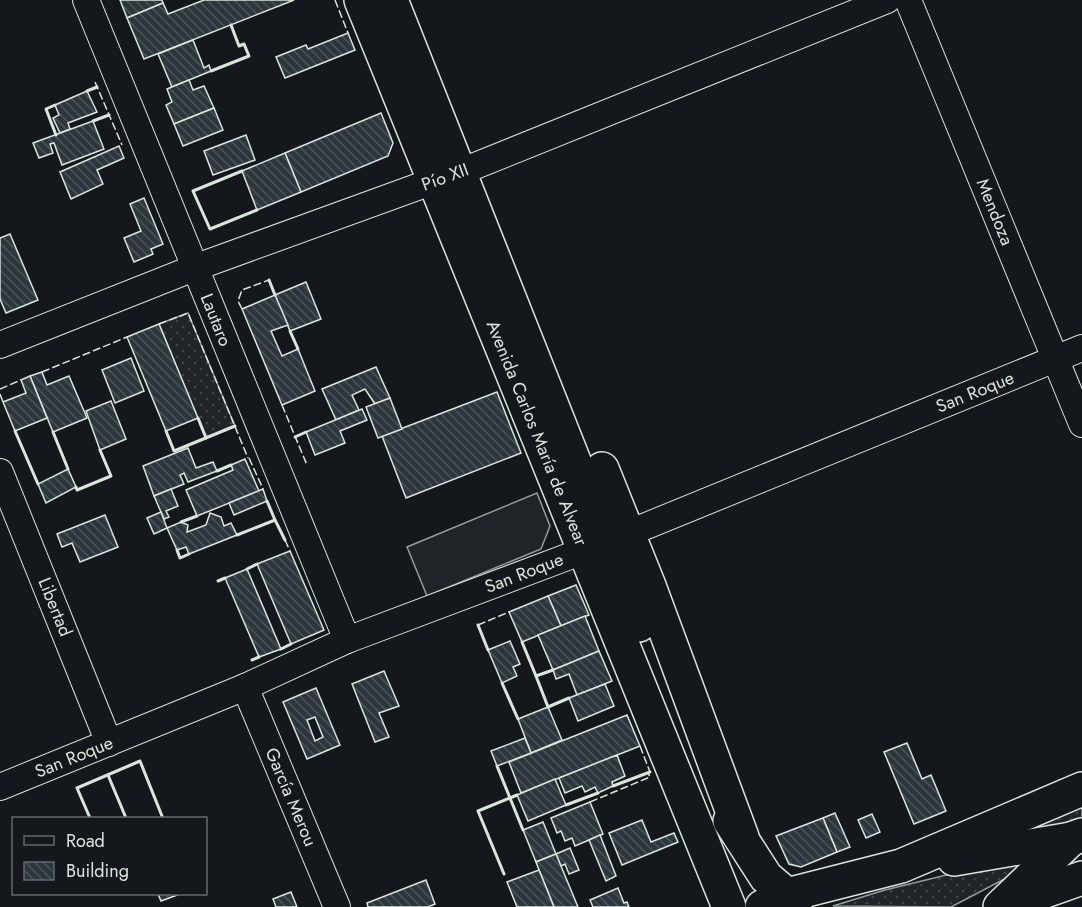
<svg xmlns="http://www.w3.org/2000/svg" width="1082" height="907" viewBox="0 0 1082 907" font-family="Jost,sans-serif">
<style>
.grass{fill:url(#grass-dots);stroke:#939e99;stroke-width:1.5}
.pitch{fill:#202428;stroke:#939e99;stroke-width:1.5}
.building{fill:url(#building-back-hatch);stroke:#d8e6dc;stroke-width:1.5;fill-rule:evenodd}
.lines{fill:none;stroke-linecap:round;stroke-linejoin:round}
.minor-casing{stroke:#d8e6dc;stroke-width:28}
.major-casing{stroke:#d8e6dc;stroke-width:36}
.minor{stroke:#14181c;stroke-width:26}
.major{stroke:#14181c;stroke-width:33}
.fence{stroke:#d8e6dc;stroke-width:1.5;stroke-dasharray:8 3;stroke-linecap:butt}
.wall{stroke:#d8e6dc;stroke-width:3}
.labels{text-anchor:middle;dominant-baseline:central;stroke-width:4.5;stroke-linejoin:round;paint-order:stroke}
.street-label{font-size:18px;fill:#d8e6dc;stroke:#14181c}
</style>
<defs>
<pattern id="grass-dots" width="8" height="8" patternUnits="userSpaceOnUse" patternTransform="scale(1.5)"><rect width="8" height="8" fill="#202428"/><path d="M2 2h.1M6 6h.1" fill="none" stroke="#404447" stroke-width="1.8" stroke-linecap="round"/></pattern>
<pattern id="building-back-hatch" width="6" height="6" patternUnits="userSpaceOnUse" patternTransform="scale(1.5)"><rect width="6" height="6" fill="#2c363c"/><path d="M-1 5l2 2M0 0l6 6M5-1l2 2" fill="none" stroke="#4a5358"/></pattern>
</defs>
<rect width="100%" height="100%" fill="#14181c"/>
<g class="grass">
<polygon points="188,313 235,426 206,438 159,324"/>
<polygon points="1082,801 1082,822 965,848"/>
<polygon points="1036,853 1037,862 951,907 833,906 885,890"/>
</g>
<polygon class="pitch" points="537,493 550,526 541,549 427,596 407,547"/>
<g class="building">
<polygon points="120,0 162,0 163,3 127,18"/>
<polygon points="204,0 294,0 144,59 127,18 163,3 168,14"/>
<polygon points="348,33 355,50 285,78 276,57 306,45 308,49"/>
<polygon points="193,40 204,68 209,65 211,71 172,87 158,54"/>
<polygon points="189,80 193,90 204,86 214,108 174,124 166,105 172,102 167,89"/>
<polygon points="87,91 97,112 68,123 70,129 60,133 53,118 59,115 55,105"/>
<polygon points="214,108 223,130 183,146 174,124"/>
<polygon points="381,113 393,143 388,156 301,192 285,153"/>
<polygon points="93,121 104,149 62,165 54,143 50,144 53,153 39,158 33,143"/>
<polygon points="246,135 255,160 213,175 204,151"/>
<polygon points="119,146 124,158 97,170 103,184 71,199 60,172"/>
<polygon points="285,153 301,192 257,210 242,171"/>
<polygon points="144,198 163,244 151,249 153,254 134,262 124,238 141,231 130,204"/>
<polygon points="10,234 38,300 6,313 0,299 0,238"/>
<polygon points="306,282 321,319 290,331 275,295"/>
<polygon points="275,295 288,325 271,331 282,356 298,349 315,391 282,405 242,309"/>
<polygon points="159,324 198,418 166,431 127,337"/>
<polygon points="131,358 144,391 115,403 102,370"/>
<polygon points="376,367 390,398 375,404 365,389 352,395 359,410 336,420 322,389"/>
<polygon points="42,372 47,385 69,376 87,418 53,432 30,376"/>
<polygon points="30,376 47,418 15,431 3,402 26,393 21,380"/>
<polygon points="497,392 521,453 406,498 382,436"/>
<polygon points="390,398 402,429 378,438 366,407"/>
<polygon points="111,401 126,439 100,450 86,411"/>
<polygon points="362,409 367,420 340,431 345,443 315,455 306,432"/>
<polygon points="188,448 196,468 213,462 217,471 188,482 184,473 180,475 184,484 154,496 143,466"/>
<polygon points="245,459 259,491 197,516 186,490 233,470 231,465"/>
<polygon points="68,469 76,487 46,503 38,484"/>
<polygon points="171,489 178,506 166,511 169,517 164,519 154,496"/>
<polygon points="263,489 267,501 234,515 229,503"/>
<polygon points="161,512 167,528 154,534 147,518"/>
<polygon points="210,513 221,517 224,526 231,523 237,535 189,554 186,547 177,550 167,528 181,522 188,525 187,532 206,525"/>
<polygon points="105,515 118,547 80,562 72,543 62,547 57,534"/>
<polygon points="290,551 324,630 291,644 257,564"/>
<polygon points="247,569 281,649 259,657 225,578"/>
<polygon points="576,585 589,615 561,626 548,596"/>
<polygon points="548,596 561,626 522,642 509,612"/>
<polygon points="585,616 599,651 553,670 538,635"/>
<polygon points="510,641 520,664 513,667 517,676 502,683 488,650"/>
<polygon points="599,651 612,681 577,695 569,674 556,679 553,670"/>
<polygon points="384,671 399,706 379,713 389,737 375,742 352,684"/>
<polygon points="605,684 614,706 578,721 569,698"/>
<path d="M316,688L340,745L307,759L283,702ZM315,717L323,737L315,741L307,720Z"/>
<polygon points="548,707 562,740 531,753 518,719"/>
<polygon points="627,715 640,746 521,793 509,762"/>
<polygon points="525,738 531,753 497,766 491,751"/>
<polygon points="907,743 922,779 931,775 946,811 914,824 884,752"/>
<polygon points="617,755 625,776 612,782 613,786 598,793 595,787 585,792 582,786 565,793 559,778"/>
<polygon points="555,779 566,805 528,821 517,795"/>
<polygon points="590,802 603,834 575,846 572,838 565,841 561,831 557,833 551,818"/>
<polygon points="835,813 850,847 837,852 823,818"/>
<polygon points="872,814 880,832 866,838 858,820"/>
<polygon points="823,818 837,852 801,867 789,864 776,836"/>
<polygon points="642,820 651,842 674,833 678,842 622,865 609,833"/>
<polygon points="543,822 556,854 536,862 523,830"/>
<polygon points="600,835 616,876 606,881 589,840"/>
<polygon points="570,848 579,870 569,874 565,864 561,866 556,854"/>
<polygon points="556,854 561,866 578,907 554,907 539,870 536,862"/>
<polygon points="539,870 554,907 517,907 507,882"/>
<polygon points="426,880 435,904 428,907 368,907 367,903"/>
<polygon points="618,888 624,903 627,902 629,907 593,907 590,900"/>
<polygon points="291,892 297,907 276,907 273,899"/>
<polygon points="158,894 180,894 161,901"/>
</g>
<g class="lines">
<defs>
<g id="minor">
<polyline points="86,0 347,640"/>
<polyline points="908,0 1082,424"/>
<polyline points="0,345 194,268 475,166 887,0"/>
<polyline points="0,472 109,743"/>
<polyline points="245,687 337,907"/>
<polyline points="0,787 245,687 347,640 607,542 1082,348"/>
</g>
<g id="major">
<polyline points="361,0 729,907"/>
<polyline points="391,0 639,625"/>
<polyline points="602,469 649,586 742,837"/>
<polyline points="730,821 766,877 787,895 795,907"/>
<polyline points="954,859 1071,839 1082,835"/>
<polyline points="1014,902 1082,878"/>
<polyline points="762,907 787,895 901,866 1082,789"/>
<polyline points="1000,907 1071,839"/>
</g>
</defs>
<use href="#minor" class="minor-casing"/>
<use href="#major" class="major-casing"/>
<use href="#minor" class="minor"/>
<use href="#major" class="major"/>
<g class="fence">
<polyline points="335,0 348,33"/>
<polyline points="95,82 122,145"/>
<polyline points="242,309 238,301 242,290 269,280"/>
<polyline points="159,324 188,313 248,458"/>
<polyline points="42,372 127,337"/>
<polyline points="0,389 21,380"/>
<polyline points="0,394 3,402"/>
<polyline points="282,405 307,465"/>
<polyline points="249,458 263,489"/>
<polyline points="285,540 290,551"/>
<polyline points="478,625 509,612"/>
<polyline points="640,746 650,772"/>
<polyline points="590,802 650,777 648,773"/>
</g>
<g class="wall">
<polyline points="211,71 249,56 244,44 239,46 231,25"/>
<polyline points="87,91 97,87"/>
<polyline points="55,105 46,109 56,135"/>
<polyline points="93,121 109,115"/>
<polyline points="242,171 193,191 210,229 257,210"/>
<polyline points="269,280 275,295"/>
<polyline points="290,331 298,349"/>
<polyline points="198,418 206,438"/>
<polyline points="15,431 38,484"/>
<polyline points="166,431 174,451 235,426"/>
<polyline points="53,432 68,469"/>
<polyline points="295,437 306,432"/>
<polyline points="217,471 231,465"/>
<polyline points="76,487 77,490 111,476 100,450"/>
<polyline points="275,520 285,540"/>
<polyline points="181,522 197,516"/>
<polyline points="237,535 275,520 267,501"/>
<polyline points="177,550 180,558 189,554"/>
<polyline points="247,569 257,564"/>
<polyline points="218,581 225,578"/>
<polyline points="478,625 488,650"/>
<polyline points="522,642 536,676 553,670"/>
<polyline points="281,649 291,644"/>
<polyline points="252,660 259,657"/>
<polyline points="536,676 548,707 569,698"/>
<polyline points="502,683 518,719"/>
<polyline points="497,766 510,798 517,795"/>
<polyline points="108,775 126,818"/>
<polyline points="613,786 650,772"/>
<polyline points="566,805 598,793"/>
<polyline points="90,818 77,788 140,761 162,816"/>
<polyline points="504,874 478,811 510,798 523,830"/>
</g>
</g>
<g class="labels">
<g class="street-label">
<text transform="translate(445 177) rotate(-20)">Pío XII</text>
<text transform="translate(995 212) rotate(68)">Mendoza</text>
<text transform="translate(216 320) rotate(68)">Lautaro</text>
<text transform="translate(975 392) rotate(-22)">San Roque</text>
<text transform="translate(537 433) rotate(68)">Avenida Carlos María de Alvear</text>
<text transform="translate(524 573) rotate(-21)">San Roque</text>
<text transform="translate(55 607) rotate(68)">Libertad</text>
<text transform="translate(74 757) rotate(-22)">San Roque</text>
<text transform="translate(291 797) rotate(67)">García Merou</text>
</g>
</g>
<rect x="12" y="817" width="195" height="78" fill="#14181c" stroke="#626a69" stroke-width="1.5"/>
<rect x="24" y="836" width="30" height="9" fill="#14181c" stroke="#626a69" stroke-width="1.5"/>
<text x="66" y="847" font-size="18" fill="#d8e6dc">Road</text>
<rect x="24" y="862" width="30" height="18" fill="url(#building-back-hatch)" stroke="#626a69" stroke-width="1.5"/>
<text x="66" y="877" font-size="18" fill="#d8e6dc">Building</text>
</svg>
